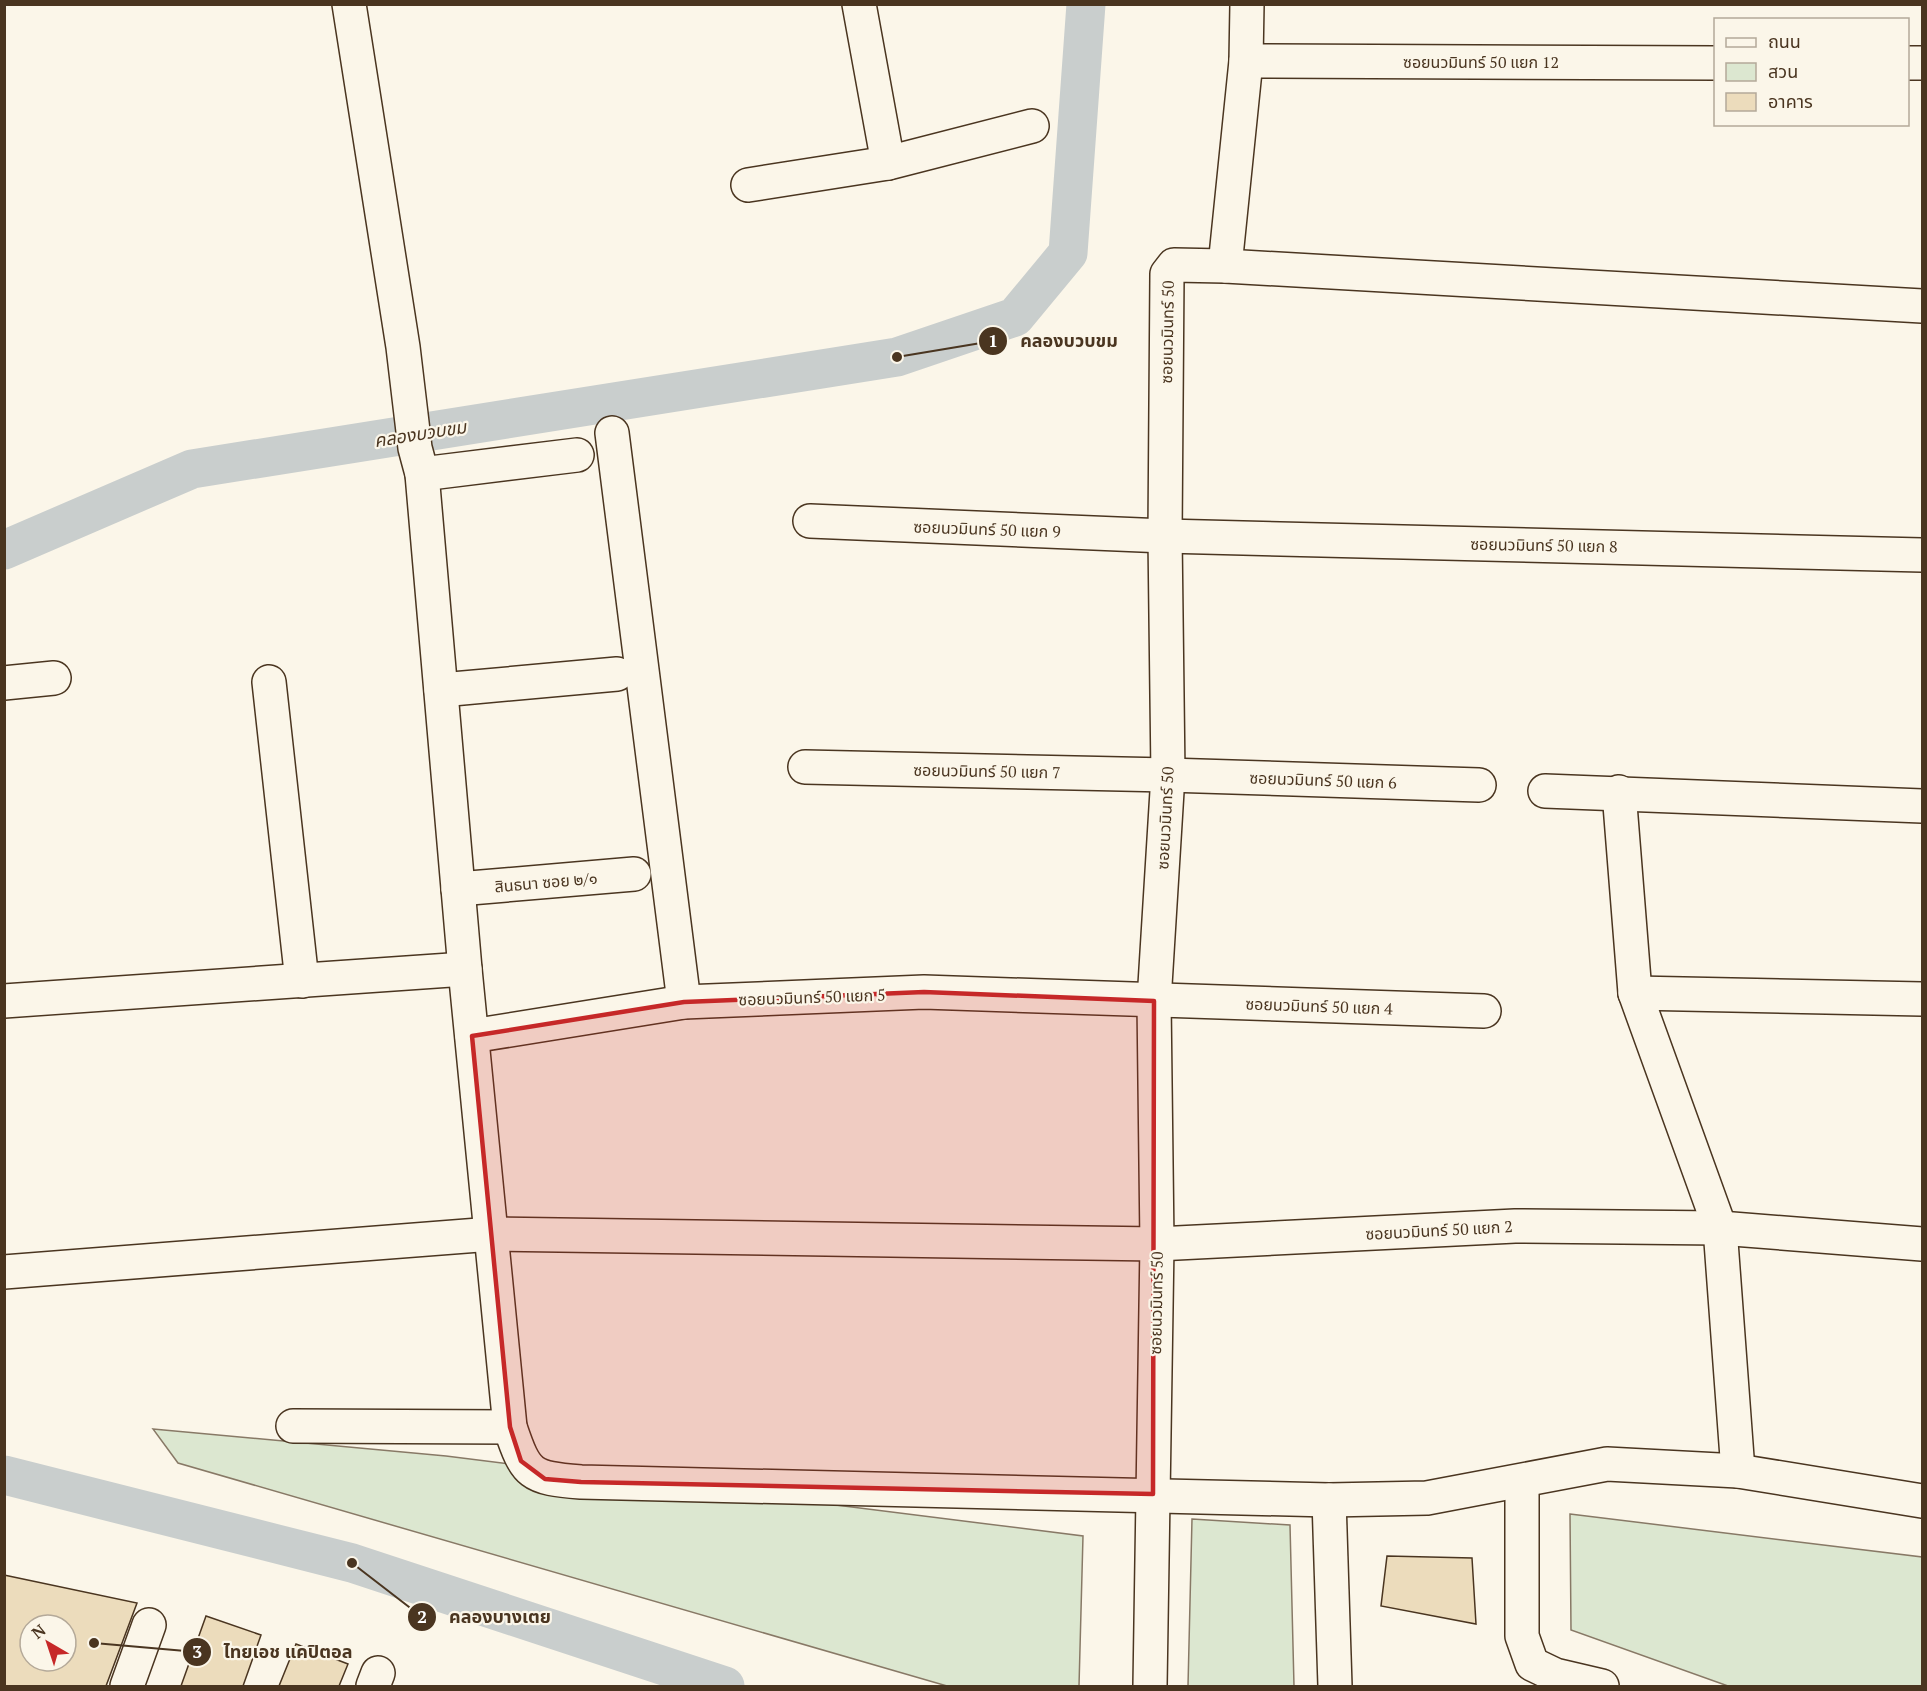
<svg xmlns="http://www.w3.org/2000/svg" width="1927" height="1691" viewBox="0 0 1927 1691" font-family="'PT Serif','Noto Sans Thai',serif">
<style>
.green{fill:#dce7d0;stroke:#887966;stroke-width:1.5}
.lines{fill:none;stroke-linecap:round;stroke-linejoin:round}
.canal{stroke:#c9cecd;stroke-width:39}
.building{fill:#ecdcbc;stroke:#4a3520;stroke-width:1.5;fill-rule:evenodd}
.minor-casing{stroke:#4a3520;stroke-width:36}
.minor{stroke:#fbf6e9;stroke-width:33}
.marked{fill:#c62828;fill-opacity:0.2;stroke:#c62828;stroke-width:4.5;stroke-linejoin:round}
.labels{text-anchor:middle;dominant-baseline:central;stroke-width:4.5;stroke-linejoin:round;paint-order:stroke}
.street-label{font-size:16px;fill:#4a3520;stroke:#fbf6e9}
.water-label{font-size:18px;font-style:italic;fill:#4a3520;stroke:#fbf6e9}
.leader{fill:none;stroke:#4a3520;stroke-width:2}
.callout-dot{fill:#4a3520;stroke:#fbf6e9;stroke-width:2}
.mark-label{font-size:18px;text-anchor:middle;font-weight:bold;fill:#fff}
.callout-label{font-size:18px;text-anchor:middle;font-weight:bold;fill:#4a3520;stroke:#fbf6e9;stroke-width:4.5;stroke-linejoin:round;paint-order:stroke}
</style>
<rect width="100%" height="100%" fill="#fbf6e9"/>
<g class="green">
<polygon points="153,1429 446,1456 1083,1536 1079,1686 947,1686 178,1463"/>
<polygon points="1570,1514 1922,1557 1922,1686 1728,1686 1571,1630"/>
<polygon points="1192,1519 1290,1525 1294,1686 1188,1686"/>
</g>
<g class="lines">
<g class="canal">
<polyline points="4,550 192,469 897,357 1015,317 1068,253 1086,4"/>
<polyline points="4,1475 352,1563 725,1686"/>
</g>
</g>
<g class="building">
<polygon points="1387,1556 1472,1558 1476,1624 1381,1606"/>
<path d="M4,1575L137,1603L106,1686H4ZM30,1625H66V1661H30Z"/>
<polygon points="206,1616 261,1635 243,1686 181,1686"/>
<polygon points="296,1644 348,1664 339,1686 279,1686"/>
</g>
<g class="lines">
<defs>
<g id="minor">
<path d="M349,4L403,347L415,448L422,474L465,969L510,1427C526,1475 530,1478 581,1482L1329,1500L1427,1498L1607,1464L1738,1471L1922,1501"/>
<polyline points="859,4 888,163"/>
<polyline points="1246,61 1716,63"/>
<polyline points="1908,63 1922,63"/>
<polyline points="748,185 888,163 1032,126"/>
<polyline points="1225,266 1922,306"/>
<polyline points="612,433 684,1002"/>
<polyline points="422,474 577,455"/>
<polyline points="810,521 1165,536 1922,555"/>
<polyline points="269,682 302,981"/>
<polyline points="4,683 54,678"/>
<polyline points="441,690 617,674"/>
<polyline points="805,767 1168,775 1479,785"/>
<polyline points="1545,791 1922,806"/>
<polyline points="1619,792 1635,993 1720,1228 1738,1471"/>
<polyline points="458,889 634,874"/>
<polyline points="1635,993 1922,999"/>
<polyline points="4,1001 465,969"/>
<polyline points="472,1036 684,1002 924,992 1484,1011"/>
<polyline points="4,1272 492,1234 1157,1244 1515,1226 1720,1228 1922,1244"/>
<polyline points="293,1426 510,1427"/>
<polyline points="1522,1481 1522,1636 1532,1664 1555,1675 1602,1686"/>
<polyline points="1329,1500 1335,1686"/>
<polyline points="127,1686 149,1625"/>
<polyline points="373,1686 378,1673"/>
<polyline points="1150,1686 1157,1244 1154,1001 1168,775 1165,536 1167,274 1174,265 1225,266 1246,61 1247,4"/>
</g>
</defs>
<use href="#minor" class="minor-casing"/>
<use href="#minor" class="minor"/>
</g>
<path class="marked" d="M924,992L1154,1001L1153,1494L581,1482L545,1479L521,1461L510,1427L472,1036L684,1002Z"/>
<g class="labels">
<g class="street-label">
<text x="1481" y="62">ซอยนวมินทร์ 50 แยก 12</text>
<text transform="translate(1167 332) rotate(-89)">ซอยนวมินทร์ 50</text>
<text transform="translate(987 529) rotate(2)">ซอยนวมินทร์ 50 แยก 9</text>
<text transform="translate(1544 545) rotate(1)">ซอยนวมินทร์ 50 แยก 8</text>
<text transform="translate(987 771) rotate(1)">ซอยนวมินทร์ 50 แยก 7</text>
<text transform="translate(1323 780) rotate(2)">ซอยนวมินทร์ 50 แยก 6</text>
<text transform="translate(1165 818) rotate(-87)">ซอยนวมินทร์ 50</text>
<text transform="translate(546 882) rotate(-5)">สินธนา ซอย ๒/๑</text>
<text transform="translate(812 997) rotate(-2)">ซอยนวมินทร์ 50 แยก 5</text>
<text transform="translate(1319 1006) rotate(2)">ซอยนวมินทร์ 50 แยก 4</text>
<text transform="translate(1439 1230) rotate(-3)">ซอยนวมินทร์ 50 แยก 2</text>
<text transform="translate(1156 1303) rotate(-89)">ซอยนวมินทร์ 50</text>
</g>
<g class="water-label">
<text transform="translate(420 433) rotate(-9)">คลองบวบขม</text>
</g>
</g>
<path class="leader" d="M897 357L993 341M352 1563L422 1617M94 1643L197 1652"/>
<g class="callout-dot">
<circle cx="897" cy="357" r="6"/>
<circle cx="352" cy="1563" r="6"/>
<circle cx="94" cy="1643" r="6"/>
<circle cx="993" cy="341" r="15"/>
<circle cx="422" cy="1617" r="15"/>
<circle cx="197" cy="1652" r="15"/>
</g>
<g class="mark-label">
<text x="993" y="347">1</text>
<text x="422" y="1623">2</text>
<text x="197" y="1658">3</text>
</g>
<g class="callout-label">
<text x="1069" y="347">คลองบวบขม</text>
<text x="500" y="1623">คลองบางเตย</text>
<text x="288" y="1658">ไทยเอช แคปิตอล</text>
</g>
<rect width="1927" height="1691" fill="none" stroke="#4a3520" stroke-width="12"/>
<rect x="1714" y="18" width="195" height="108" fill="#fbf6e9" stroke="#b4a999" stroke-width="1.5"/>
<rect x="1726" y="38" width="30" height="9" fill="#fbf6e9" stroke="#b4a999" stroke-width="1.5"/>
<text x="1768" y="48" font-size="18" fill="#4a3520">ถนน</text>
<rect x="1726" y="63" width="30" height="18" fill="#dce7d0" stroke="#b4a999" stroke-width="1.5"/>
<text x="1768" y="78" font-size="18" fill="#4a3520">สวน</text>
<rect x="1726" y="93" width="30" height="18" fill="#ecdcbc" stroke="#b4a999" stroke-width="1.5"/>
<text x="1768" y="108" font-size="18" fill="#4a3520">อาคาร</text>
<g transform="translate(48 1643) rotate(321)"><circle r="28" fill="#fbf6e9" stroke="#b4a999" stroke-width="1.5"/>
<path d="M0-4.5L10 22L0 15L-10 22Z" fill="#c62828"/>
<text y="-9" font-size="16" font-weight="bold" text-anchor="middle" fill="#4a3520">N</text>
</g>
</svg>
